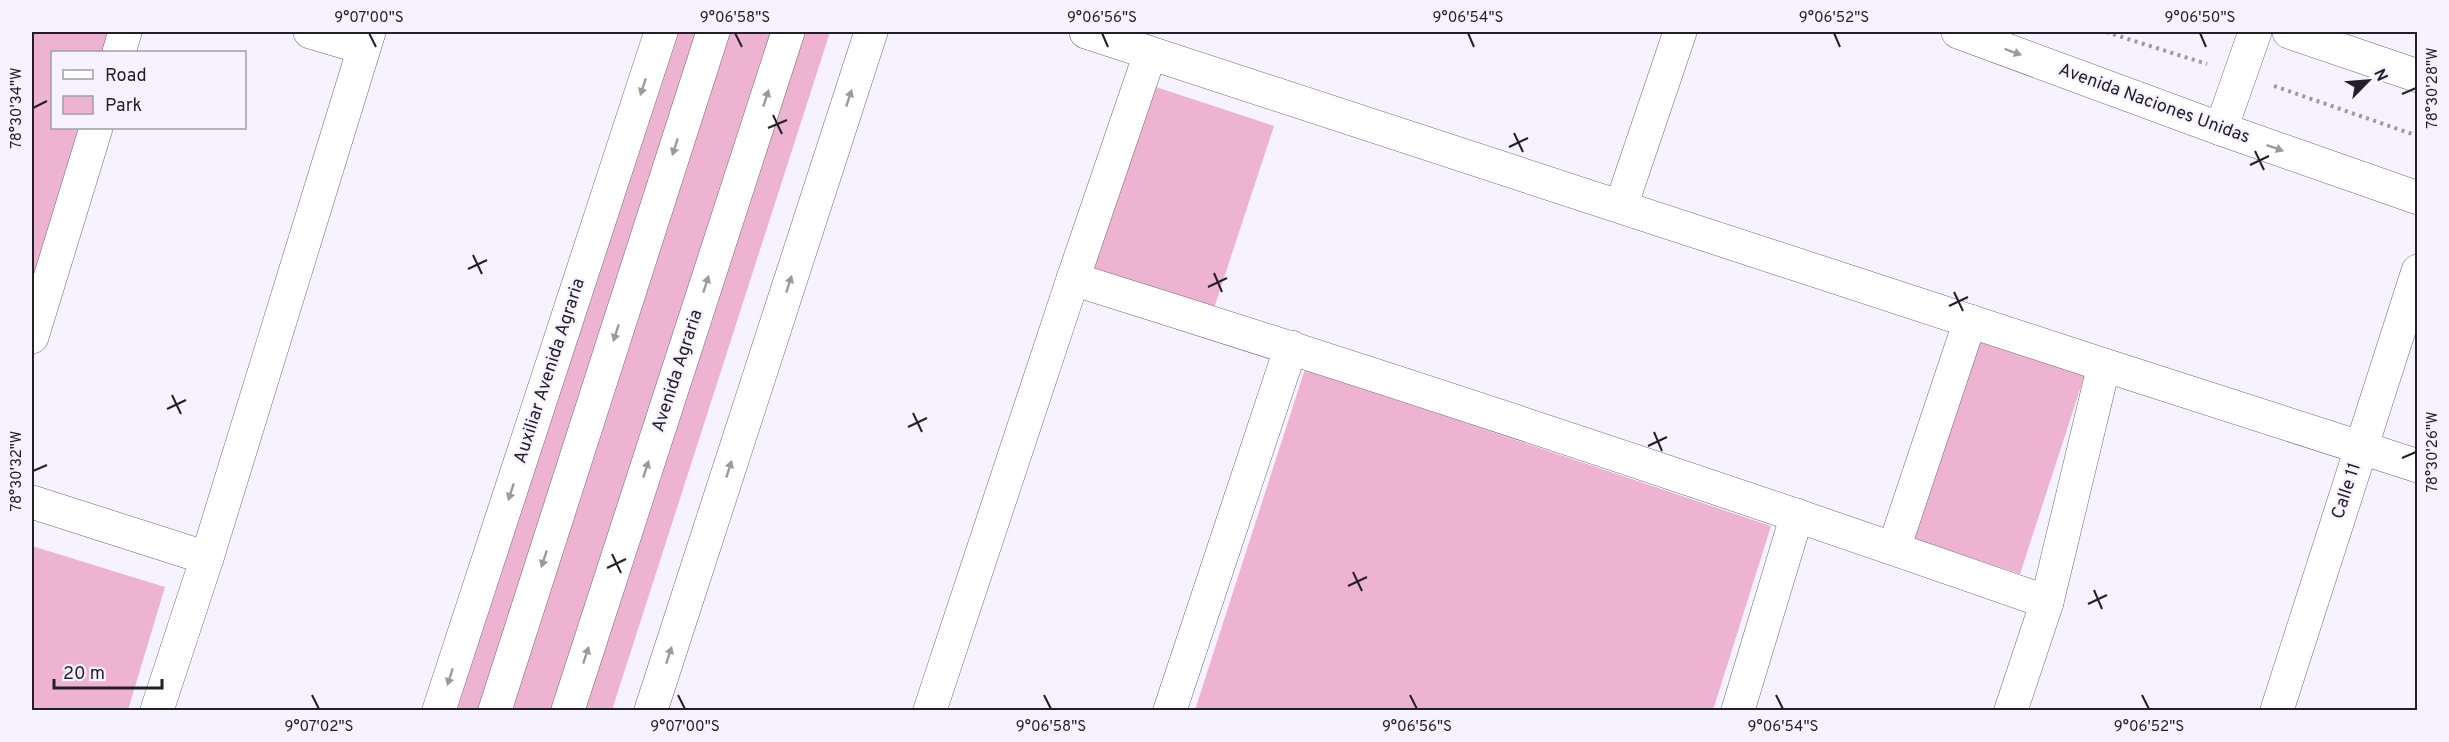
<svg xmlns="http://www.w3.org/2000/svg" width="2449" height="742" viewBox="0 0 2449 742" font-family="Overpass,sans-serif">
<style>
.green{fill:#efb3d2}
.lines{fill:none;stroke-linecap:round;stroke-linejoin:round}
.minor-casing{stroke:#6f6781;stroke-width:34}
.major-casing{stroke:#6f6781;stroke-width:34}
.path{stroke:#9c99a5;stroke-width:4;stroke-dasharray:3 4.5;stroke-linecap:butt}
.minor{stroke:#fff;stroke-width:33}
.major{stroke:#fff;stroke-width:33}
.oneway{fill:#9c9a9f}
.ticks{fill:none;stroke:#221f2a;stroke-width:2}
.labels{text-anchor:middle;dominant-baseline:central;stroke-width:4.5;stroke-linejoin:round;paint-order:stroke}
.street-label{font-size:18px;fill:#221f2a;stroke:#f6f2ff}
.neatline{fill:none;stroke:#221f2a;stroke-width:2}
.ticks-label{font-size:15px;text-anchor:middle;fill:#221f2a}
</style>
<rect width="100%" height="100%" fill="#f6f2ff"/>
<g class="green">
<polygon points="32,32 112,32 105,52 52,52 52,128 81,128 34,277 32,276"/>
<polygon points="665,32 707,32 486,710 444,710"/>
<polygon points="724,32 780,32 558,710 502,710"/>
<polygon points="794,32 830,32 612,710 576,710"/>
<polygon points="1153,86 1274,126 1214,308 1094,268"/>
<polygon points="1976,338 2085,374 2020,574 1912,538"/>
<polygon points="1305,369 1771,526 1713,710 1195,710"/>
<polygon points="32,546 165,587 128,710 32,710"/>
</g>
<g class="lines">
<defs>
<g id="minor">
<polyline points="310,32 364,48"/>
<polyline points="1086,32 2104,365 2418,466"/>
<polyline points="119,52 125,32"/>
<polyline points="2221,129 2255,32"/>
<polyline points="1621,206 1680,32"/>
<path d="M1073,279C1399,381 1724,489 2047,602"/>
<polyline points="32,337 96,128"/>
<polyline points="32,502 207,558"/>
<polyline points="1894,548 1970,321"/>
<polyline points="157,710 207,558 369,32"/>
<polyline points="439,710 661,32"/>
<polyline points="651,710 871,32"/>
<polyline points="930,710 1073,279 1150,54"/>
<polyline points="1170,710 1291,347"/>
<polyline points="1738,710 1797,515"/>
<polyline points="2011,710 2047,602 2104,365"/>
<polyline points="2277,710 2418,271"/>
</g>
<g id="major">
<polyline points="1958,32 2221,129 2418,198"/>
<polyline points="2289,32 2418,76"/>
<polyline points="495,710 713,32"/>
<polyline points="568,710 788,32"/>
</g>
</defs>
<use href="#minor" class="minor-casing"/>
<use href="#major" class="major-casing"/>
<g class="path">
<polyline points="2106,32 2207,64"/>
<polyline points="2274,86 2418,136"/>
</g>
<use href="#minor" class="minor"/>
<use href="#major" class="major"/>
</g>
<defs><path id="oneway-solid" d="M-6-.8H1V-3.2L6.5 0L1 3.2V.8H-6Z" transform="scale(1.5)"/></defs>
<g class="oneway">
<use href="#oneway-solid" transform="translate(2013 52) rotate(20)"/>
<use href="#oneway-solid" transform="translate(643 87) rotate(108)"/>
<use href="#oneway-solid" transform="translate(766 98) rotate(-72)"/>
<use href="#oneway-solid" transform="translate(849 98) rotate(-72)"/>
<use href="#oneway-solid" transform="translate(675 147) rotate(108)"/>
<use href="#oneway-solid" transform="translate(2275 148) rotate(19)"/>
<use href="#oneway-solid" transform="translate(706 284) rotate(-72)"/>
<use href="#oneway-solid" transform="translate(789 284) rotate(-72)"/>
<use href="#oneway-solid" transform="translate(616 333) rotate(108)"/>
<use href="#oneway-solid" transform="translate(646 469) rotate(-72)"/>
<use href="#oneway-solid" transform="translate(729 469) rotate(-72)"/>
<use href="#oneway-solid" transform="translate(511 492) rotate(108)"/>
<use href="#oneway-solid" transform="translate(544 559) rotate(108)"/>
<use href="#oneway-solid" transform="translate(586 655) rotate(-72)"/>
<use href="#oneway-solid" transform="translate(669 655) rotate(-72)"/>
<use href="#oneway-solid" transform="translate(450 677) rotate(108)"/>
</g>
<path class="ticks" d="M369,33L376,47M735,33L742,47M1102,33L1108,47M1468,33L1474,47M1834,33L1840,47M2200,33L2206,47M2402,94L2416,88M33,108L47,101M773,115L782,134M768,128L787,120M1514,133L1523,152M1509,147L1528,138M2255,151L2264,170M2250,165L2269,156M473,255L482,274M468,269L487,260M1214,273L1222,292M1208,287L1227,278M1954,292L1963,311M1949,306L1968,297M172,395L181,414M167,409L186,400M913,413L922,432M908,427L927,418M1654,432L1662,451M1648,446L1667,437M2402,458L2416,452M33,471L47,465M612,554L621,573M607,568L626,559M1353,572L1362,591M1348,586L1367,577M2094,590L2102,609M2088,604L2107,595M312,695L319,709M678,695L685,709M1044,695L1051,709M1410,695L1417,709M1776,695L1783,709M2142,695L2149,709"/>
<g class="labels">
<g class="street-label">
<text transform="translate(2154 104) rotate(20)">Avenida Naciones Unidas</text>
<text transform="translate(550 371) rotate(-72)">Auxiliar Avenida Agraria</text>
<text transform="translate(678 371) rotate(-72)">Avenida Agraria</text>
<text transform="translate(2347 491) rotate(-72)">Calle 11</text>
</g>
</g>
<rect width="2449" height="742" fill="none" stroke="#f6f2ff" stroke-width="66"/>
<rect x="51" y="51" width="195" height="78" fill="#f6f2ff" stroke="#a19eaa" stroke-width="1.5"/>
<rect x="63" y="70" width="30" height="9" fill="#ffffff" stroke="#a19eaa" stroke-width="1.5"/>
<text x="105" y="81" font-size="18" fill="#221f2a">Road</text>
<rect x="63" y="96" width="30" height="18" fill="#efb3d2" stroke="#a19eaa" stroke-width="1.5"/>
<text x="105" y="111" font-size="18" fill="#221f2a">Park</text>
<g transform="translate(2368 81) rotate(65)" stroke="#f6f2ff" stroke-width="4.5" paint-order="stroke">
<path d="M0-4.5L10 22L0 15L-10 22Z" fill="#221f2a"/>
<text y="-9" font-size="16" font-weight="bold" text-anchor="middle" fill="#221f2a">N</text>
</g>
<path d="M54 679v9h108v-9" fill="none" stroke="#221f2a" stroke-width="3"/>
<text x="63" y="679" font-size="18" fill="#221f2a" stroke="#f6f2ff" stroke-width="4.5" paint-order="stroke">20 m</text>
<rect x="33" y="33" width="2383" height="676" class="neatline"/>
<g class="ticks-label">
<text x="369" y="22">9°07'00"S</text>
<text x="735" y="22">9°06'58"S</text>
<text x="1102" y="22">9°06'56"S</text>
<text x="1468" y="22">9°06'54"S</text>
<text x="1834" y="22">9°06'52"S</text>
<text x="2200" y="22">9°06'50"S</text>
<text transform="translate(2432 88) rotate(-90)" y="5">78°30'28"W</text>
<text transform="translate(16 108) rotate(-90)" y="5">78°30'34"W</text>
<text transform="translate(2432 452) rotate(-90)" y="5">78°30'26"W</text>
<text transform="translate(16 471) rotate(-90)" y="5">78°30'32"W</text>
<text x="319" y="731">9°07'02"S</text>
<text x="685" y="731">9°07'00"S</text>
<text x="1051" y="731">9°06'58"S</text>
<text x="1417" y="731">9°06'56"S</text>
<text x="1783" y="731">9°06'54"S</text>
<text x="2149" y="731">9°06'52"S</text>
</g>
</svg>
